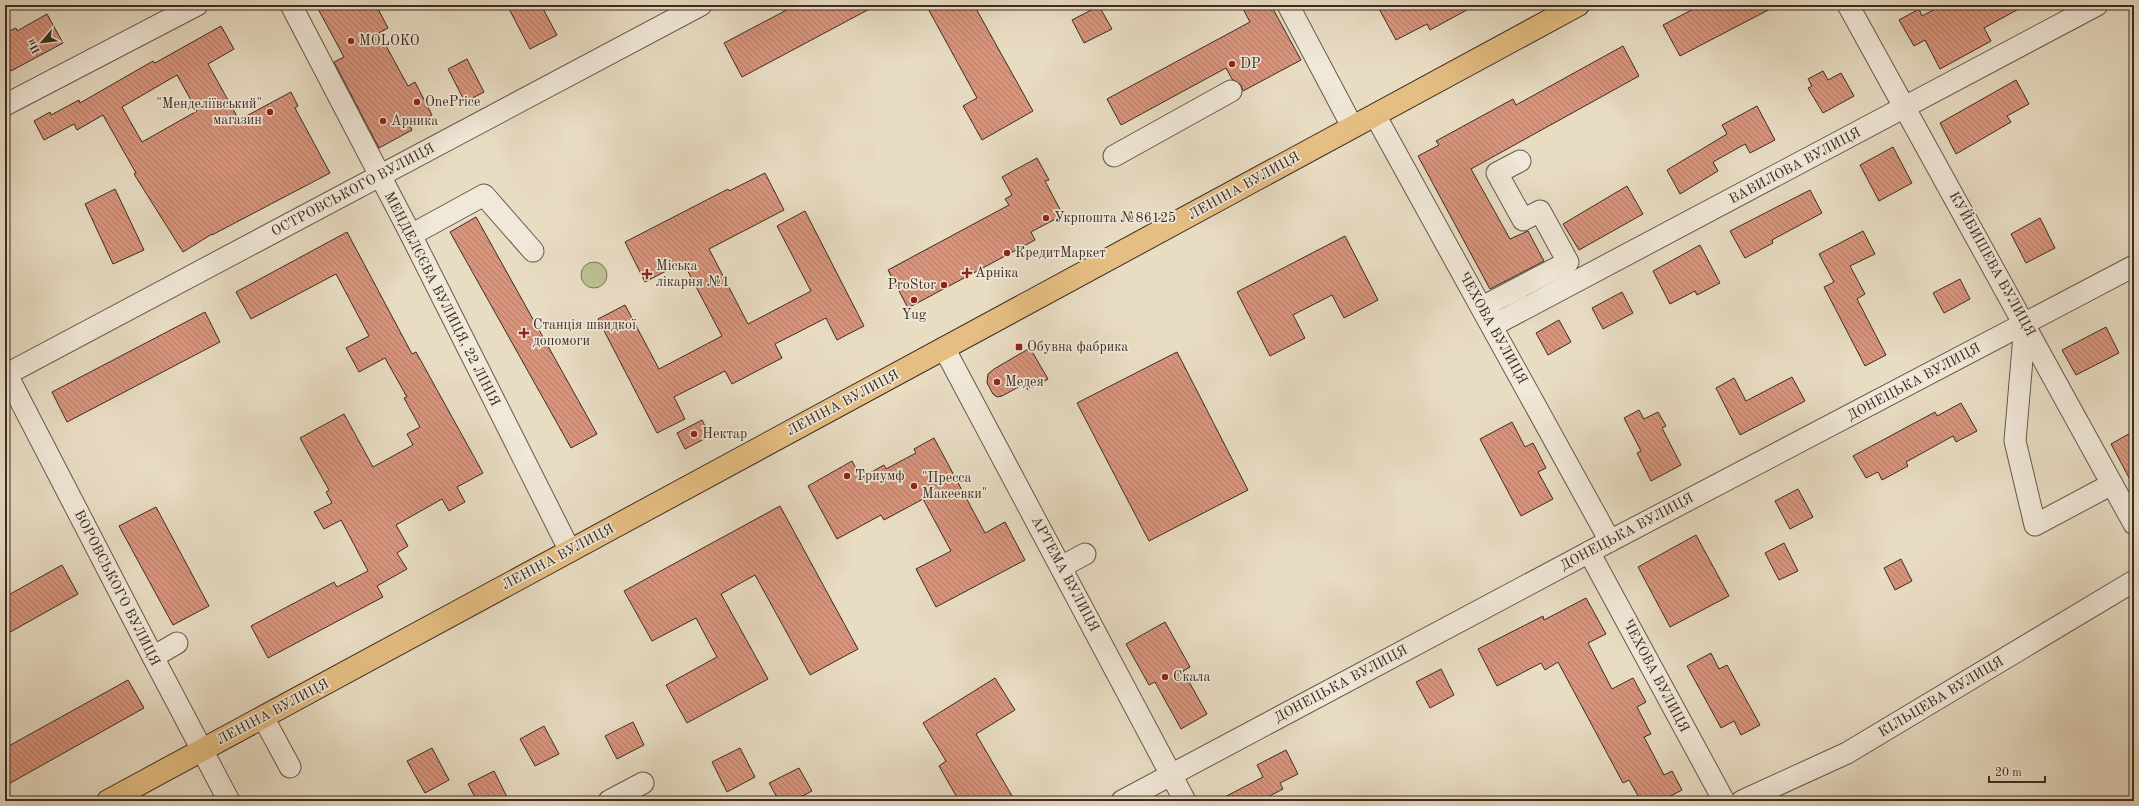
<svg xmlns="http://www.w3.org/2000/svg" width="2139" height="806" viewBox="0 0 2139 806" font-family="'Old Standard TT',serif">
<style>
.grass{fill:#bbbf90;stroke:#7c765a}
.building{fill:url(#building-back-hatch);stroke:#3c2c23;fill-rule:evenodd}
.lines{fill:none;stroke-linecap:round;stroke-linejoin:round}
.minor-casing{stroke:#67584b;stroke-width:23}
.major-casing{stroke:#3c2c23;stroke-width:24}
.minor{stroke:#f0e8d8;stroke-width:21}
.major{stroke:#e4be82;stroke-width:22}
.poi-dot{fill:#8f2418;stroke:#f0e8d8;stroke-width:1.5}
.labels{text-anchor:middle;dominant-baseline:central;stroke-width:3.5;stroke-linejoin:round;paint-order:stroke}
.poi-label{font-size:14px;fill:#3c2c23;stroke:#f0e8d8;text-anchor:start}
.street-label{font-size:14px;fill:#3c2c23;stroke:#f0e8d8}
</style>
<defs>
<pattern id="building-back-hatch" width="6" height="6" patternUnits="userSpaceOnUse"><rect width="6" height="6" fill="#da947c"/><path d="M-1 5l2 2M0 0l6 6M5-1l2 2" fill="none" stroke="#b27965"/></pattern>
</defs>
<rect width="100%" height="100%" fill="#e8dcc3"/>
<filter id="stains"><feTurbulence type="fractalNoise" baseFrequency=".005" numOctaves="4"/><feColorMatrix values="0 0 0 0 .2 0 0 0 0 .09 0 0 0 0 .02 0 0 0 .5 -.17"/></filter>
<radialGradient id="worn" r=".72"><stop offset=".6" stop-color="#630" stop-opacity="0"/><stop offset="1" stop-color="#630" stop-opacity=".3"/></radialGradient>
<circle class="grass" cx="594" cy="275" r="13"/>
<g class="building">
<polygon points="316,5 376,5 388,28 379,33 408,86 415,82 432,115 410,126 412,130 379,148 334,62 344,57"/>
<polygon points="507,5 541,5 557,35 530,49"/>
<polygon points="796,5 877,5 742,77 724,43"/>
<polygon points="926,5 974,5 1033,111 982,140 963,106 977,98"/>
<polygon points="1241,5 1267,5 1270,10 1273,9 1301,60 1243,91 1241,85 1232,79 1226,68 1121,125 1107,99 1250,22"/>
<polygon points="1377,5 1476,5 1430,30 1427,24 1396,40"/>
<polygon points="1701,5 1778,5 1680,56 1663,25"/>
<polygon points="1943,5 2026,5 1984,28 1991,41 1940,69 1925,40 1914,46 1899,20 1919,9 1922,16"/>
<polygon points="1099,6 1112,29 1084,43 1072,20"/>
<polygon points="47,14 63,43 11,71 5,61 5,33 16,28 17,31"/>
<path d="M221,26L234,49L208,64L239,120L291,92L298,106L295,108L330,173L212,235V234L183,252L134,174L136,173L103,115L77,130L74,124L44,140L34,121L50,112L51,115L79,100L80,103L153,61L155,63ZM177,75L197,111L142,142L122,107Z"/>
<polygon points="1623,46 1639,76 1471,169 1510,239 1528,231 1544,261 1490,289 1418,156 1439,145 1436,141 1513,99 1516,105"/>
<polygon points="467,59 484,92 465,102 448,69"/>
<polygon points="1823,71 1828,80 1841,73 1854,96 1823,113 1808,88 1812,86 1808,79"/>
<polygon points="2016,80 2029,104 2007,116 2011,122 1956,154 1940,123"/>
<polygon points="1757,106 1775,140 1750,153 1745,144 1713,162 1718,171 1680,194 1667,170 1727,134 1722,125"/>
<polygon points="1893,147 1912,183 1879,201 1860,165"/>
<polygon points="1037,158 1049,180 1045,181 1063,215 1031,232 1035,240 908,308 888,270 1009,205 1005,199 1012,195 1002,177"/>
<polygon points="765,173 784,210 709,249 748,324 811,291 777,226 805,211 864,326 837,340 826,318 775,344 782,358 732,384 725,371 674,397 685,419 657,433 598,319 625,305 659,369 722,336 683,262 645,282 625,242 728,189 729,191"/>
<polygon points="1627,186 1643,214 1579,250 1563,224"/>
<polygon points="115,189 144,250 113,264 85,204"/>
<polygon points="1810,190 1822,213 1772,240 1773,243 1745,258 1730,231"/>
<polygon points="476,217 597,434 571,448 450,232"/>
<polygon points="2040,218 2055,248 2026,263 2011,234"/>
<polygon points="1863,231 1875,254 1850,266 1865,294 1857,299 1886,355 1865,366 1824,287 1834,282 1819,254"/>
<polygon points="347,232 412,354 416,352 483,473 457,487 465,502 449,511 442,499 396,525 408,546 397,553 407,569 377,586 383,597 268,658 251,626 334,582 337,587 368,571 341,520 324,529 314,512 332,503 326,492 329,490 300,438 344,414 373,467 413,445 407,434 420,427 404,398 407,397 385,358 359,372 346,348 369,336 336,274 251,319 236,292"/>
<polygon points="1345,236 1378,300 1344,318 1332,295 1293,315 1305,338 1270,356 1237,292"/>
<polygon points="1700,245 1720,283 1697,295 1695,291 1670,304 1653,271"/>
<polygon points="1960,279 1970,299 1944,313 1933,293"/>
<polygon points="1622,292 1633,313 1603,329 1592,308"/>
<polygon points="205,312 220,342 67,422 52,392"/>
<polygon points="1559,320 1571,342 1548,355 1536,333"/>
<polygon points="2106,327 2119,353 2076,375 2062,350"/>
<polygon points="1030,348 1048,379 1028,390 1024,384 1002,396 997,397 993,394 987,383 988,374 994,369"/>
<polygon points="1177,352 1248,490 1149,541 1077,403"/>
<polygon points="1792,377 1805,401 1740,435 1716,388 1734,378 1746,401"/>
<polygon points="1961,403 1977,431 1956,442 1953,436 1906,462 1908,466 1882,480 1878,472 1866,478 1853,456 1935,412 1937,416"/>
<polygon points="1639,410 1644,419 1658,412 1666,426 1662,428 1681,465 1651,481 1637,453 1641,451 1624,418"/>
<polygon points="702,420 710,436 685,449 677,433"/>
<polygon points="1512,422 1525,447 1533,443 1546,468 1538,472 1553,499 1521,516 1480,439"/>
<polygon points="2134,431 2134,487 2111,444"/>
<polygon points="934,438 985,533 1005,522 1025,560 936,607 916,569 951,551 923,499 884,520 881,515 837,539 808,486 852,461 861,478 884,465 886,469 916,453 914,449"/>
<polygon points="1798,489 1813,517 1790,529 1775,501"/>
<polygon points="780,506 858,649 810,675 755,575 721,594 768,679 687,723 666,685 717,657 696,618 652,641 624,591"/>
<polygon points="156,507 209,606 173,625 119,526"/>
<polygon points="1696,535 1729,596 1670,627 1638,567"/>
<polygon points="1784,543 1798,571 1779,580 1765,553"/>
<polygon points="1901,559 1912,581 1895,590 1884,568"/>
<polygon points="62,565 78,594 5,635 5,597"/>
<polygon points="1586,598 1606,634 1588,643 1612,689 1633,678 1646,702 1637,707 1651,734 1644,737 1664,775 1672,771 1682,790 1661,801 1641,801 1629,780 1623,783 1558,662 1545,670 1541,663 1497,686 1478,649 1543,616 1544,620"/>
<polygon points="1165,622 1190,667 1183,671 1207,714 1181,729 1155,682 1149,685 1126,644"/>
<polygon points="1711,653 1719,669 1727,665 1760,725 1741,735 1734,721 1721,728 1687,666"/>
<polygon points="1441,669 1454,695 1430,708 1416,682"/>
<polygon points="995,678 1015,710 976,734 1015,801 959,801 939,766 946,761 923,723"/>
<polygon points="128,680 144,708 5,786 5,748"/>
<polygon points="633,722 644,745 617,759 605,736"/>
<polygon points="544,726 559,754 535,766 520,739"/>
<polygon points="432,748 449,780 425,793 407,761"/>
<polygon points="740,748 755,777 727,792 712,762"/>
<polygon points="1286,750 1298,774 1280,783 1283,789 1260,801 1217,801 1263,777 1257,765"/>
<polygon points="799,768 812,791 793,801 779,801 769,783"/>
<polygon points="494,771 509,801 477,801 468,784"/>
</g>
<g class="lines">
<defs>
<g id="minor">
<polyline points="291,5 411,235 570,551"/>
<polyline points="1288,5 1352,126"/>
<polyline points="1848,5 2134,524"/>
<polyline points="5,105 197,5"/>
<polyline points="1375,115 1610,541"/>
<polyline points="1114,156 1231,91"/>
<polyline points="1520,161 1497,173 1523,220 1540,211 1568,262 1488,304 1492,326 2097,5"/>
<polyline points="411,235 484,195 533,251"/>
<polyline points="2025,324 2015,441 2035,525 2112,484"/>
<polyline points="944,348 1185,801"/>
<polyline points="5,371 153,657 229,801"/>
<polyline points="5,375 701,5"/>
<polyline points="1589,552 1724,801"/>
<polyline points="1061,567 1085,554"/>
<polyline points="153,657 177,643"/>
<polyline points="263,717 290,767"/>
<polyline points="609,801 643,783"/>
<polyline points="1122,801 1610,541 2134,266"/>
<polyline points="1742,801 1847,753 2134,581"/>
</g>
<polyline id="major" points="108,801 1578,5"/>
</defs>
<use href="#minor" class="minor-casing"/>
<use href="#major" class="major-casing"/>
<use href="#minor" class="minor"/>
<use href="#major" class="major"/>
</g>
<g class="poi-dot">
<circle cx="351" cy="41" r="4"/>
<circle cx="1232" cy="64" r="4"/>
<circle cx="417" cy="102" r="4"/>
<circle cx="270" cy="112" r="4"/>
<circle cx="383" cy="121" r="4"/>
<circle cx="1046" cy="218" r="4"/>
<circle cx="1007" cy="253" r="4"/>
<path d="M965 267h4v4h4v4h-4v4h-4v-4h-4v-4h4z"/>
<path d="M645 268h4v4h4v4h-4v4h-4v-4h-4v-4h4z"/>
<circle cx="944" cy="285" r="4"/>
<circle cx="914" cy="300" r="4"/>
<path d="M522 327h4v4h4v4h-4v4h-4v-4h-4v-4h4z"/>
<rect x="1015" y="343" width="8" height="8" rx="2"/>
<circle cx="997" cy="382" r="4"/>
<circle cx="694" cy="434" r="4"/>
<circle cx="847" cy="476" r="4"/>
<circle cx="914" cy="486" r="4"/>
<circle cx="1165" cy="677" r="4"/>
</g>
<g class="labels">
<g class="poi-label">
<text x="359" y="41">MOLOKO</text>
<text x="1240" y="64">DP</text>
<text x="425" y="102">OnePrice</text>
<text x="262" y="104" text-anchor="end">"Менделіївський"<tspan x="262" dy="16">магазин</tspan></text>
<text x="391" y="121">Арника</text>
<text x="1054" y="218">Укрпошта №86125</text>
<text x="1015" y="253">КредитМаркет</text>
<text x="656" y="266">Міська<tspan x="656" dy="16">лікарня №1</tspan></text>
<text x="975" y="273">Арніка</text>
<text x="936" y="285" text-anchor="end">ProStor</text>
<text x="914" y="315" text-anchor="middle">Yug</text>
<text x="533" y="325">Станція швидкої<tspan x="533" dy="16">допомоги</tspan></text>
<text x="1027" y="347">Обувна фабрика</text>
<text x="1005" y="382">Медея</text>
<text x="702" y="434">Нектар</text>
<text x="855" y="476">Триумф</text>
<text x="922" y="478">"Пресса<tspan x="922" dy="16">Макеевки"</tspan></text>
<text x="1173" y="677">Скала</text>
</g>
<g class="street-label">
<text transform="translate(1795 166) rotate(-28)">ВАВИЛОВА ВУЛИЦЯ</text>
<text transform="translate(1244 186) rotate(-29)">ЛЕНІНА ВУЛИЦЯ</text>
<text transform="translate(353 190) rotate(-28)">ОСТРОВСЬКОГО ВУЛИЦЯ</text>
<text transform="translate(1992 264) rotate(61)">КУЙБИШЕВА ВУЛИЦЯ</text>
<text transform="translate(442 299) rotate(63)">МЕНДЕЛЄЄВА ВУЛИЦЯ, 22 ЛІНІЯ</text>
<text transform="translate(1493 328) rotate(61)">ЧЕХОВА ВУЛИЦЯ</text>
<text transform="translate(1914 382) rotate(-28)">ДОНЕЦЬКА ВУЛИЦЯ</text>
<text transform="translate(843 403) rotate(-28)">ЛЕНІНА ВУЛИЦЯ</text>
<text transform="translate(1627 532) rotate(-28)">ДОНЕЦЬКА ВУЛИЦЯ</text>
<text transform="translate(558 557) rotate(-28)">ЛЕНІНА ВУЛИЦЯ</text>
<text transform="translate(1065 574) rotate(62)">АРТЕМА ВУЛИЦЯ</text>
<text transform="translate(117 588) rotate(63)">ВОРОВСЬКОГО ВУЛИЦЯ</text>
<text transform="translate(1656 676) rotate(62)">ЧЕХОВА ВУЛИЦЯ</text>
<text transform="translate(1341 684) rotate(-28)">ДОНЕЦЬКА ВУЛИЦЯ</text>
<text transform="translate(1941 697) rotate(-31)">КІЛЬЦЕВА ВУЛИЦЯ</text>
<text transform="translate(273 712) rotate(-28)">ЛЕНІНА ВУЛИЦЯ</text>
</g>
</g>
<rect width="2139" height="806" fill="none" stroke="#e8dcc3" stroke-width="20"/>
<rect x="6" y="6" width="2127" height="794" fill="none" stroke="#3c2c23" stroke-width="2"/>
<rect x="10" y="10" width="2119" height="786" fill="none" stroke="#3c2c23"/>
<g transform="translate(42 42) rotate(242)" stroke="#f0e8d8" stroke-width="3" paint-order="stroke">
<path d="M0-3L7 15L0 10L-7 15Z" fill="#3c2c23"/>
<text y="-6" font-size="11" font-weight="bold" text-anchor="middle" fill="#3c2c23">Пн</text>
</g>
<path d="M1989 776v6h56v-6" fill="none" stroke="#3c2c23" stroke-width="2"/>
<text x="1995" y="776" font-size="12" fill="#3c2c23" stroke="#f0e8d8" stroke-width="3" paint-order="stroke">20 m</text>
<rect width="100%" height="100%" filter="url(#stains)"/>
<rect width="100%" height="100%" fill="url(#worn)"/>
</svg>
